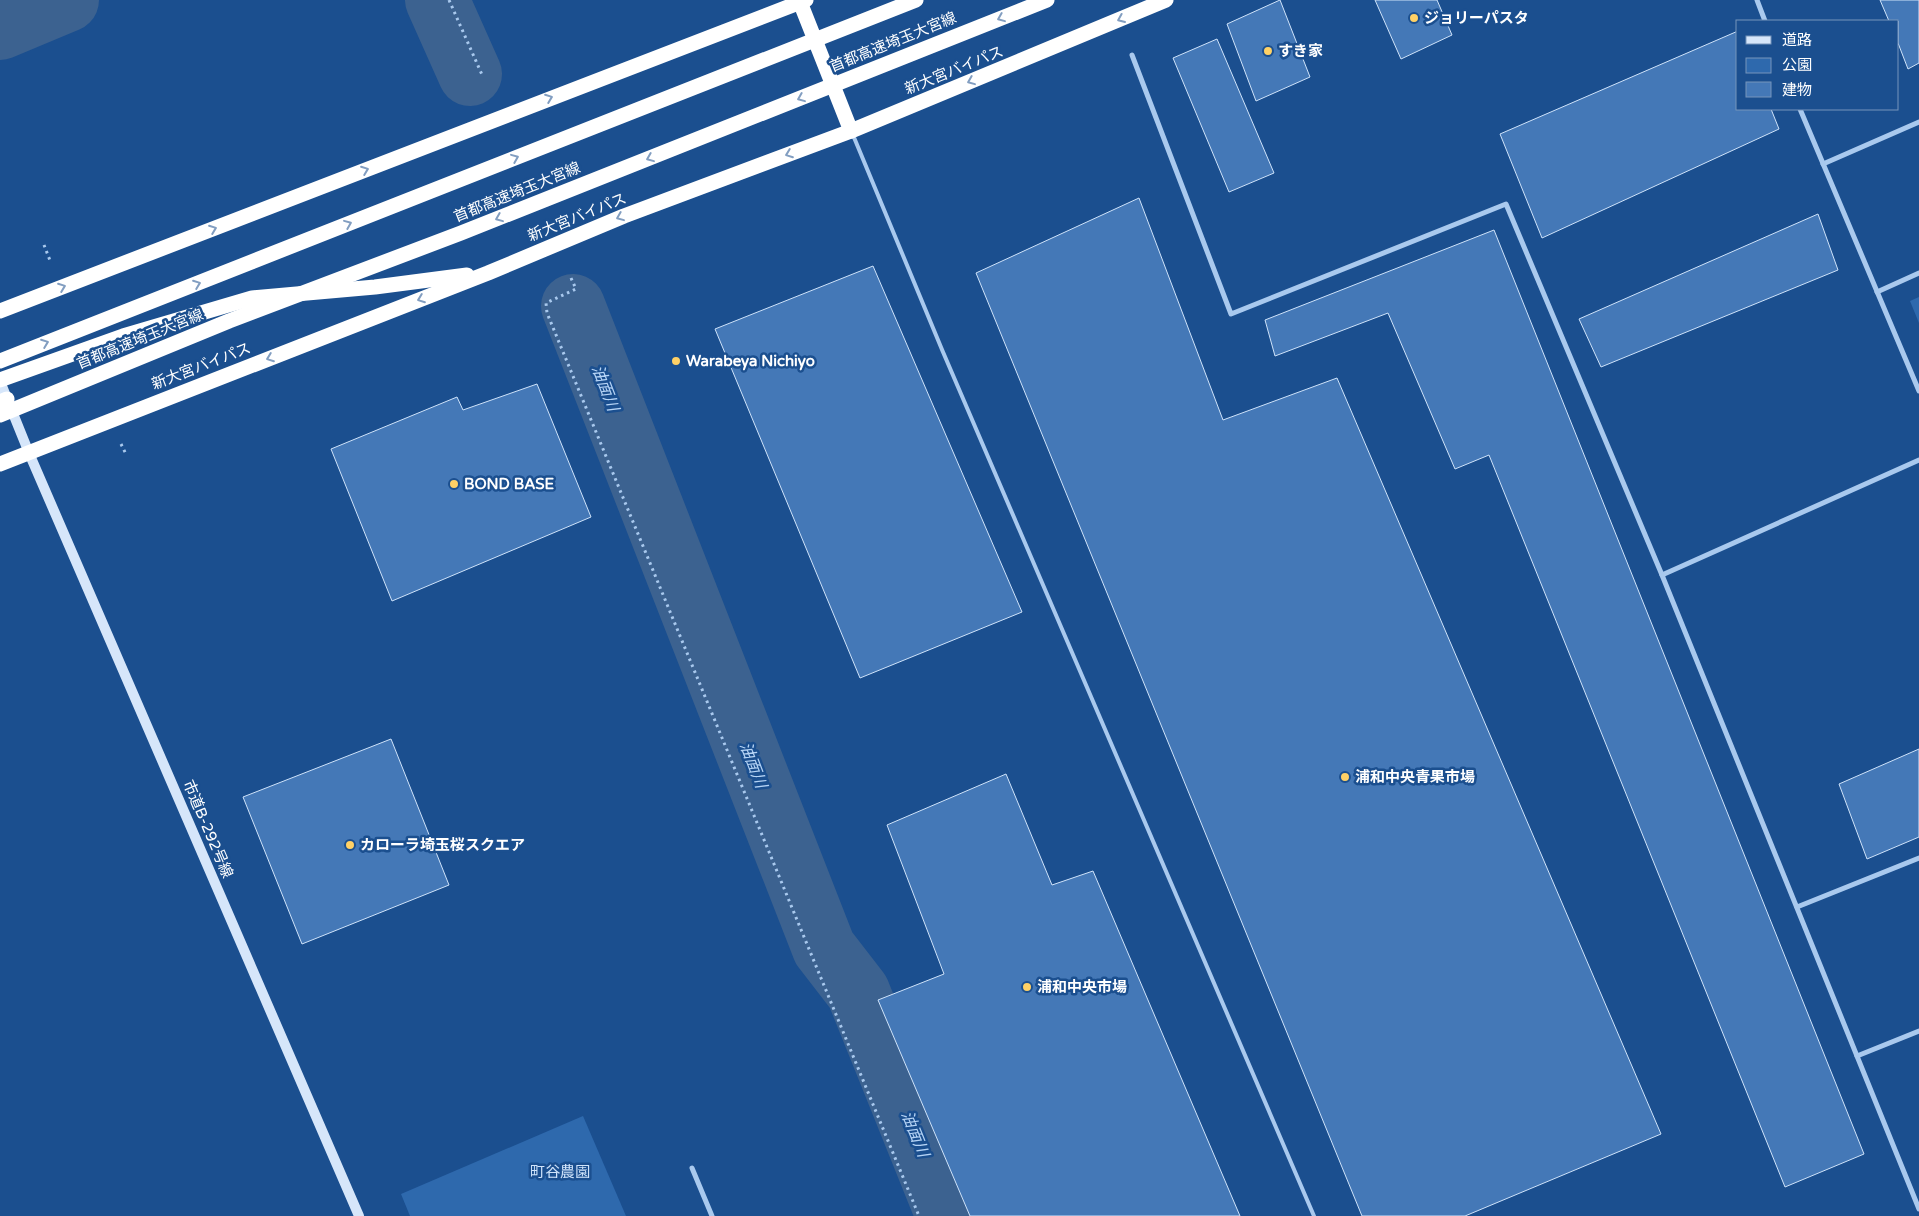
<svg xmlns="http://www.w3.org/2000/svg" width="1919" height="1216" viewBox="0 0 1919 1216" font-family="'Varela Round','Noto Sans JP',sans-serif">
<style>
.green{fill:#2e69ad}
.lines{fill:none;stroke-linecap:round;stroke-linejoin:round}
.river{stroke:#3c6290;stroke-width:64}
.building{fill:#4478b7;stroke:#cfe3fa}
.path{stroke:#a9c9ee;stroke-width:3;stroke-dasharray:2.5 4;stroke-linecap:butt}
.lane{stroke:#a9c9ee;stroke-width:4}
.street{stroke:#a9c9ee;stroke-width:5}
.secondary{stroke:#d6e6fa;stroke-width:10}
.highway{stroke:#fff;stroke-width:15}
.highway-bridge{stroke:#fff;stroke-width:15}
.oneway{stroke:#829ec1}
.poi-dot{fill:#ffd166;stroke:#1b4f8f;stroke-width:2}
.labels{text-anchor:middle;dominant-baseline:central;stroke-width:5;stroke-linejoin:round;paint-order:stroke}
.poi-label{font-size:15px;font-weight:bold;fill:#fff;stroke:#1b4f8f;text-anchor:start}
.street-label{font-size:15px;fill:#fff;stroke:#1b4f8f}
.park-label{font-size:15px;fill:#cfe3fa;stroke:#1b4f8f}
.water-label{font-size:16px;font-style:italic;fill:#b5d3f5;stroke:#1b4f8f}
</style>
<rect width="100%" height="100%" fill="#1b4f8f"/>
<g class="green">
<polygon points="1919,297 1919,323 1910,301"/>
<polygon points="583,1116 626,1216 410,1216 401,1194"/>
</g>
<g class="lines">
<g class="river">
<polyline points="437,0 470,74"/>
<polyline points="0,28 67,0"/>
<polyline points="573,306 824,948 858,992 948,1216"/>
</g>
</g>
<g class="building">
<polygon points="1280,0 1310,77 1256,101 1227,24"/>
<polygon points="1375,0 1437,0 1452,35 1401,59"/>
<polygon points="1880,0 1919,0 1919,63 1908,69 1898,43 1898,21 1889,21"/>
<polygon points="1738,31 1738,109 1771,109 1779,129 1542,238 1500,134"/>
<polygon points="1217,39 1274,173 1229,192 1173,58"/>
<polygon points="1139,198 1223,420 1337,378 1661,1134 1465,1216 1362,1216 976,273"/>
<polygon points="1818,214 1838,270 1601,367 1579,319"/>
<polygon points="1494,230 1864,1154 1785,1187 1489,455 1455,469 1388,313 1275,356 1265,320"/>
<polygon points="873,266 1022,612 860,678 715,329"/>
<polygon points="537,384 591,517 392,601 331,449 457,397 463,410"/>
<polygon points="391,739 449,885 302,944 243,797"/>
<polygon points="1919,749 1919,837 1867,859 1839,784"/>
<polygon points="1006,774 1052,885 1093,871 1240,1216 970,1216 878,1000 944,974 887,825"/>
</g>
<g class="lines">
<g class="path">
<polyline points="449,0 483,77"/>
<polyline points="44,245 51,263"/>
<polyline points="571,278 576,289 546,303 547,313 919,1216"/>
<polyline points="121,444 126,454"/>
</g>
<polyline class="lane" points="853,135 943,352 1314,1216"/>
<g class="street">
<polyline points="1757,0 1765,21"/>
<polyline points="1132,55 1231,314 1506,204 1662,575 1919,1209"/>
<polyline points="1800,109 1919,391"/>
<polyline points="1823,164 1919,122"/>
<polyline points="1877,292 1919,273"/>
<polyline points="1662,575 1919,460"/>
<polyline points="1797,907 1919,858"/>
<polyline points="1857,1056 1919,1031"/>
<polyline points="692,1168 712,1216"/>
</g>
<polyline class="secondary" points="0,381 29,453 359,1216"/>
<g class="highway">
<polyline points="800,2 851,131"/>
<polyline points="0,311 806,0"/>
<polyline points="0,380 123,336 252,298 375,287 467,275"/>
<polyline points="0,402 7,399"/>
<polyline points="0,464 488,273 624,216 851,131 1166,0"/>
</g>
<g class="highway-bridge">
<polyline points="0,361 916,0"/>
<polyline points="0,415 229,321 461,233 1047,0"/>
</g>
</g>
<defs><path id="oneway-chevron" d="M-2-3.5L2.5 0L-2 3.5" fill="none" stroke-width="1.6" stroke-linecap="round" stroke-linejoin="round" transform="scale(1.25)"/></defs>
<g class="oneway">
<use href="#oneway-chevron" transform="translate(1001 18) rotate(158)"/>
<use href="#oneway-chevron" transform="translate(1121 19) rotate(157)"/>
<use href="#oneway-chevron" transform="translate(971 81) rotate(158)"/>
<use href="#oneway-chevron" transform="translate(549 98) rotate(-21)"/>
<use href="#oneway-chevron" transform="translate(801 98) rotate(158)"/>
<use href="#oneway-chevron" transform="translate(789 154) rotate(159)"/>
<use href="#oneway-chevron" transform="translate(515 158) rotate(-22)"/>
<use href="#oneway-chevron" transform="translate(650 158) rotate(158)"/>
<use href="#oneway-chevron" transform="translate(365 170) rotate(-21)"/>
<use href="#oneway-chevron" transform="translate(620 217) rotate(158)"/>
<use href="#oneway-chevron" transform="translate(499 218) rotate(158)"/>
<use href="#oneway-chevron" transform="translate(348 224) rotate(-22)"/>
<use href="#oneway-chevron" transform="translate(213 229) rotate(-21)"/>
<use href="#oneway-chevron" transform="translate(197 284) rotate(-21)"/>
<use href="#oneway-chevron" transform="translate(62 287) rotate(-21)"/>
<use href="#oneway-chevron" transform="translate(421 299) rotate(159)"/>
<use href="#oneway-chevron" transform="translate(45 343) rotate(-21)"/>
<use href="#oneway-chevron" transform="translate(270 358) rotate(159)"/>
</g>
<g class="poi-dot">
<circle cx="1414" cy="18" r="5"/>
<circle cx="1268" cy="51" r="5"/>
<circle cx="676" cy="361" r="5"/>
<circle cx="454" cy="484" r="5"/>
<circle cx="1345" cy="777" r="5"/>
<circle cx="350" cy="845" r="5"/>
<circle cx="1027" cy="987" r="5"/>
</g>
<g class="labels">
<g class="poi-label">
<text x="1424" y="18">ジョリーパスタ</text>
<text x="1278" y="51">すき家</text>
<text x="686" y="361">Warabeya Nichiyo</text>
<text x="464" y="484">BOND BASE</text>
<text x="1355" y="777">浦和中央青果市場</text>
<text x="360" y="845">カローラ埼玉桜スクエア</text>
<text x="1037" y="987">浦和中央市場</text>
</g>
<g class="street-label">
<text transform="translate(893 42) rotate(-22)">首都高速埼玉大宮線</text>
<text transform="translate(954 70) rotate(-22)">新大宮バイパス</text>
<text transform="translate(517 192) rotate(-22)">首都高速埼玉大宮線</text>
<text transform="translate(577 217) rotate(-22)">新大宮バイパス</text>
<text transform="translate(140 339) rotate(-22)">首都高速埼玉大宮線</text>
<text transform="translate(201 366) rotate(-21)">新大宮バイパス</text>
<text transform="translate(208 829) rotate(67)">市道B-292号線</text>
</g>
<g class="park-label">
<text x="560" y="1172">町谷農園</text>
</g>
<g class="water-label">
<text transform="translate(605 388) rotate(69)">油面川</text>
<text transform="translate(753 765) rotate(69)">油面川</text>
<text transform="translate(915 1134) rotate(68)">油面川</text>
</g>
</g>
<rect x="1736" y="20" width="162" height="90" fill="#1b4f8f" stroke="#7695bc"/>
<rect x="1746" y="36" width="25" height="8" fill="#d6e6fa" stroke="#7695bc"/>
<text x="1782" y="45" font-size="15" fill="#ffffff">道路</text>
<rect x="1746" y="58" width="25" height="15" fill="#2e69ad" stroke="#7695bc"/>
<text x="1782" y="70" font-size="15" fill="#ffffff">公園</text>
<rect x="1746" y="82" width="25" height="15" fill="#4478b7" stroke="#7695bc"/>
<text x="1782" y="95" font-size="15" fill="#ffffff">建物</text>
</svg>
